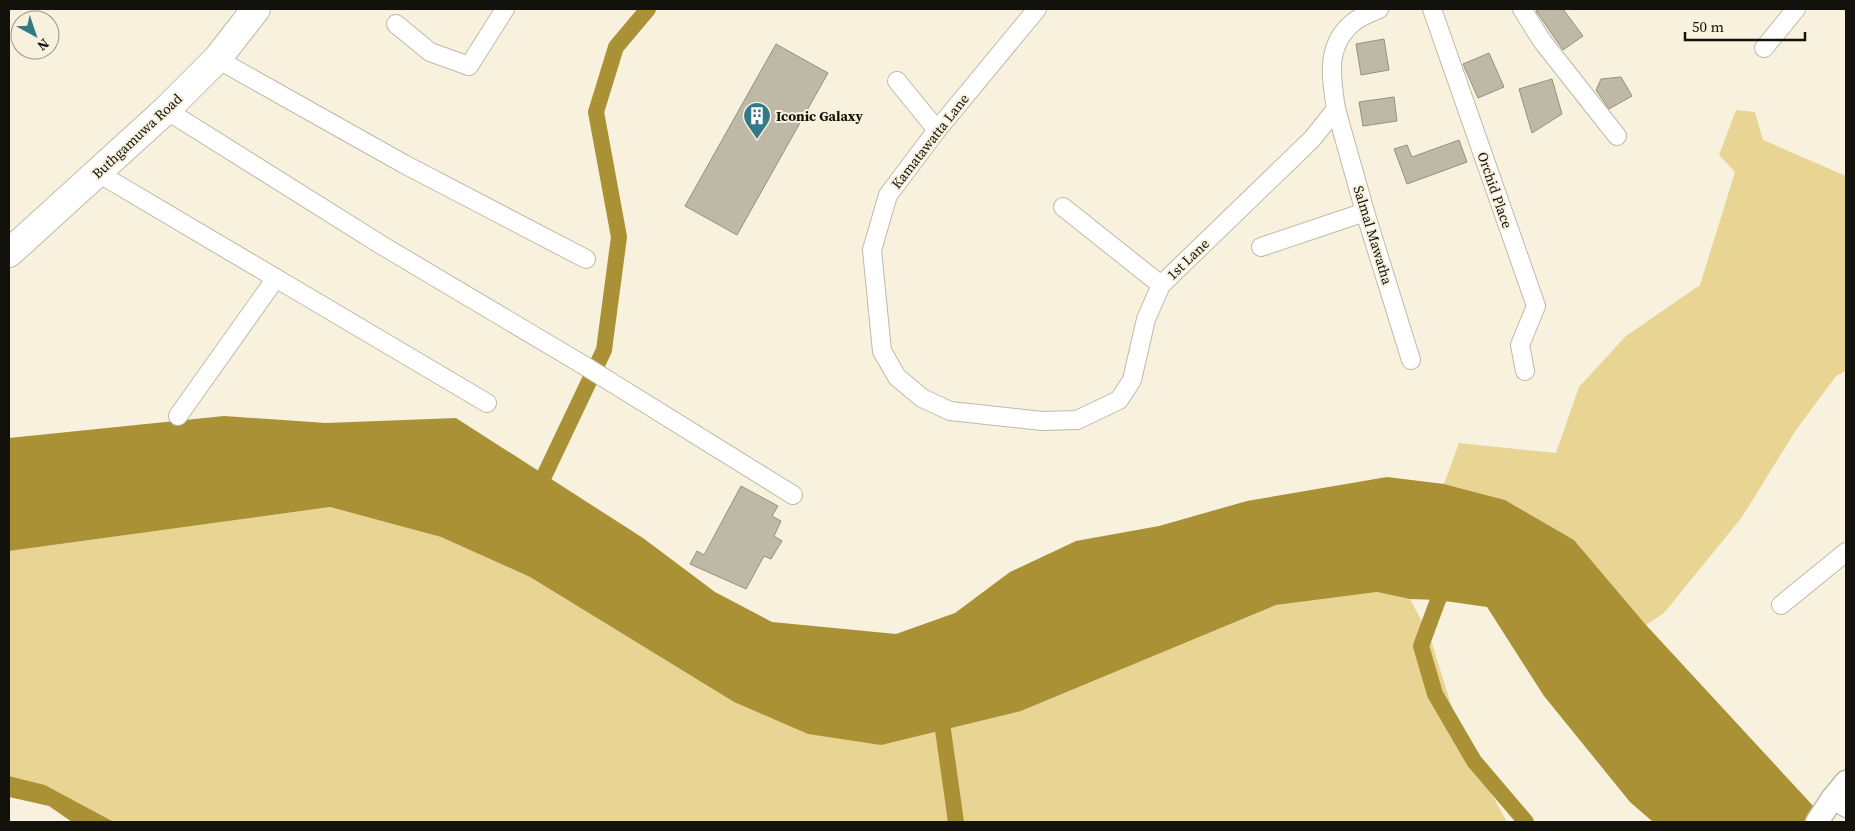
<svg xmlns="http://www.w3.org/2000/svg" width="1855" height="831" viewBox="0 0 1855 831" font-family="'Source Serif 4',serif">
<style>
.green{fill:#e9d593}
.water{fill:#ab9135}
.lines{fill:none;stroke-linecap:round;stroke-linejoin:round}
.canal{stroke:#ab9135;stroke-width:16}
.building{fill:#beb9a7;stroke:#96907f}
.minor-casing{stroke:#bfb9a7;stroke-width:20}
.tertiary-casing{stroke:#bfb9a7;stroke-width:25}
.primary-casing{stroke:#bfb9a7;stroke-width:30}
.minor{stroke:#fff;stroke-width:18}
.tertiary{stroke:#fff;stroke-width:22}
.primary{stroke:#fff;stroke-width:28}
.labels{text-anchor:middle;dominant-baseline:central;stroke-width:4;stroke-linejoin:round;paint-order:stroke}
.poi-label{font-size:14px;font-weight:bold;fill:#13110b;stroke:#f7f1de;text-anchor:start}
.street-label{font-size:14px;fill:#13110b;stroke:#f7f1de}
</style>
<rect width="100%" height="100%" fill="#f7f1de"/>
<g class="green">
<polygon points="1736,110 1755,112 1763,140 1846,176 1846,371 1836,376 1796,430 1742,517 1664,613 1646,625 1574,540 1505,500 1444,484 1459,443 1556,453 1579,387 1626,336 1700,285 1735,172 1719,155"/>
<polygon points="330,507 441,537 530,577 734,702 1021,711 1276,605 1377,592 1410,599 1430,637 1462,740 1507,822 114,822 45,785 9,776 9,551"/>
</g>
<g class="water">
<polygon points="224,416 326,423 456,418 643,538 715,592 772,622 896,634 955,613 1010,572 1076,541 1159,526 1247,501 1387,477 1444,484 1505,500 1574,540 1646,625 1828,822 1653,822 1630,802 1544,696 1487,607 1438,600 1410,599 1377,592 1276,605 1021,711 881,745 808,734 734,702 530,577 441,537 330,507 9,551 9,438"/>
<polygon points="9,776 45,785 114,822 72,822 49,806 9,797"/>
</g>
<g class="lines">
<g class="canal">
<polyline points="536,493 604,350 619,237 596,112 616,47 648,9"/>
<polyline points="1449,583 1438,600 1421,646 1435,694 1474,761 1526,822"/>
<polyline points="943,730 956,822"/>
</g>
</g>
<g class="building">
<polygon points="1539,9 1563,9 1583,36 1563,50 1536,11"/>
<polygon points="1384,39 1389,70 1361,75 1356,44"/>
<polygon points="776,44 828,73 737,235 685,206"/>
<polygon points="1489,53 1504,87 1478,98 1463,64"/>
<polygon points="1621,77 1632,96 1609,109 1596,90 1601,79"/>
<polygon points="1552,79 1562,114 1532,133 1519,89"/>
<polygon points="1394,97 1397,121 1363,126 1359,102"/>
<polygon points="1459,140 1467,162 1407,184 1394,149 1407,145 1412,157"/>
<polygon points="741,486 778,506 772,516 781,521 774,536 782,541 771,559 764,556 746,589 690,564 697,551 704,555"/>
</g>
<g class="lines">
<defs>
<g id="minor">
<path d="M1037,9L937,130L888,195L872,250L882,351L897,377L922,398L950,411L1042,421L1077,420L1119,400L1132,380L1146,319L1161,285L1312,139L1336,109C1331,76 1325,44 1355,21C1362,16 1372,12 1379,9"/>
<polyline points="1432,9 1536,306 1520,345 1525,371"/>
<polyline points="1522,9 1542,41 1617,136"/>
<polyline points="396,24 430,52 469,66 505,9"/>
<polyline points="1764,48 1796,9"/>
<polyline points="217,59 404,164 586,259"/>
<polyline points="897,81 937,130"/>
<polyline points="1336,109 1365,212 1411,360"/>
<polyline points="166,110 383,246 585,366 793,495"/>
<polyline points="98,173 487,403"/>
<polyline points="1063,207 1161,285"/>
<polyline points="1261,247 1365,212"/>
<polyline points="178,416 276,278"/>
<polyline points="1781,605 1846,552"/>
<polyline points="1832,799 1846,808"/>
</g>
<polyline id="tertiary" points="1817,822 1832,799 1846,782"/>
<polyline id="primary" points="9,253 166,110 217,59 256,9"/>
</defs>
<use href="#minor" class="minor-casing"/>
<use href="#tertiary" class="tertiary-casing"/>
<use href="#primary" class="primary-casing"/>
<use href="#minor" class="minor"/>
<use href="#tertiary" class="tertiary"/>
<use href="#primary" class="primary"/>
</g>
<defs>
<symbol id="building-pin" viewBox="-11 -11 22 30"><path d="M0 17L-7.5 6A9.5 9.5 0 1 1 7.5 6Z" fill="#347987" stroke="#f7f1de"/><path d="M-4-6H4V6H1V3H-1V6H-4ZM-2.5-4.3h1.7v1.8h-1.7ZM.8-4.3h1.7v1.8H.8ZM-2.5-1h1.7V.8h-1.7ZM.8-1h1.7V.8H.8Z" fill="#fff"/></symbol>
</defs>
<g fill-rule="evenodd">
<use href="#building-pin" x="741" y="100" width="32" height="43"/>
</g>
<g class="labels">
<g class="poi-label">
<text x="776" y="116">Iconic Galaxy</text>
</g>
<g class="street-label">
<text transform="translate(137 136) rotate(-43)">Buthgamuwa Road</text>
<text transform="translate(930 141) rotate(-52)">Kamatawatta Lane</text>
<text transform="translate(1495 190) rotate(71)">Orchid Place</text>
<text transform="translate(1373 235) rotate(73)">Salmal Mawatha</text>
<text transform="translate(1188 259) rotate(-44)">1st Lane</text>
</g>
</g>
<rect width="1855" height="831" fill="none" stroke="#13110b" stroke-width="20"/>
<g transform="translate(35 35) rotate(140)"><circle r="24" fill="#f7f1de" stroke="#9c978a"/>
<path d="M0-4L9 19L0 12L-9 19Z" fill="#347987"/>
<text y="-8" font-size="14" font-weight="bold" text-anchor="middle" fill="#13110b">N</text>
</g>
<path d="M1685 32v8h120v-8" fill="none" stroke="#13110b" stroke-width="2.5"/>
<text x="1692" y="32" font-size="15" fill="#13110b" stroke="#f7f1de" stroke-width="4" paint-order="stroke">50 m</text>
</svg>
